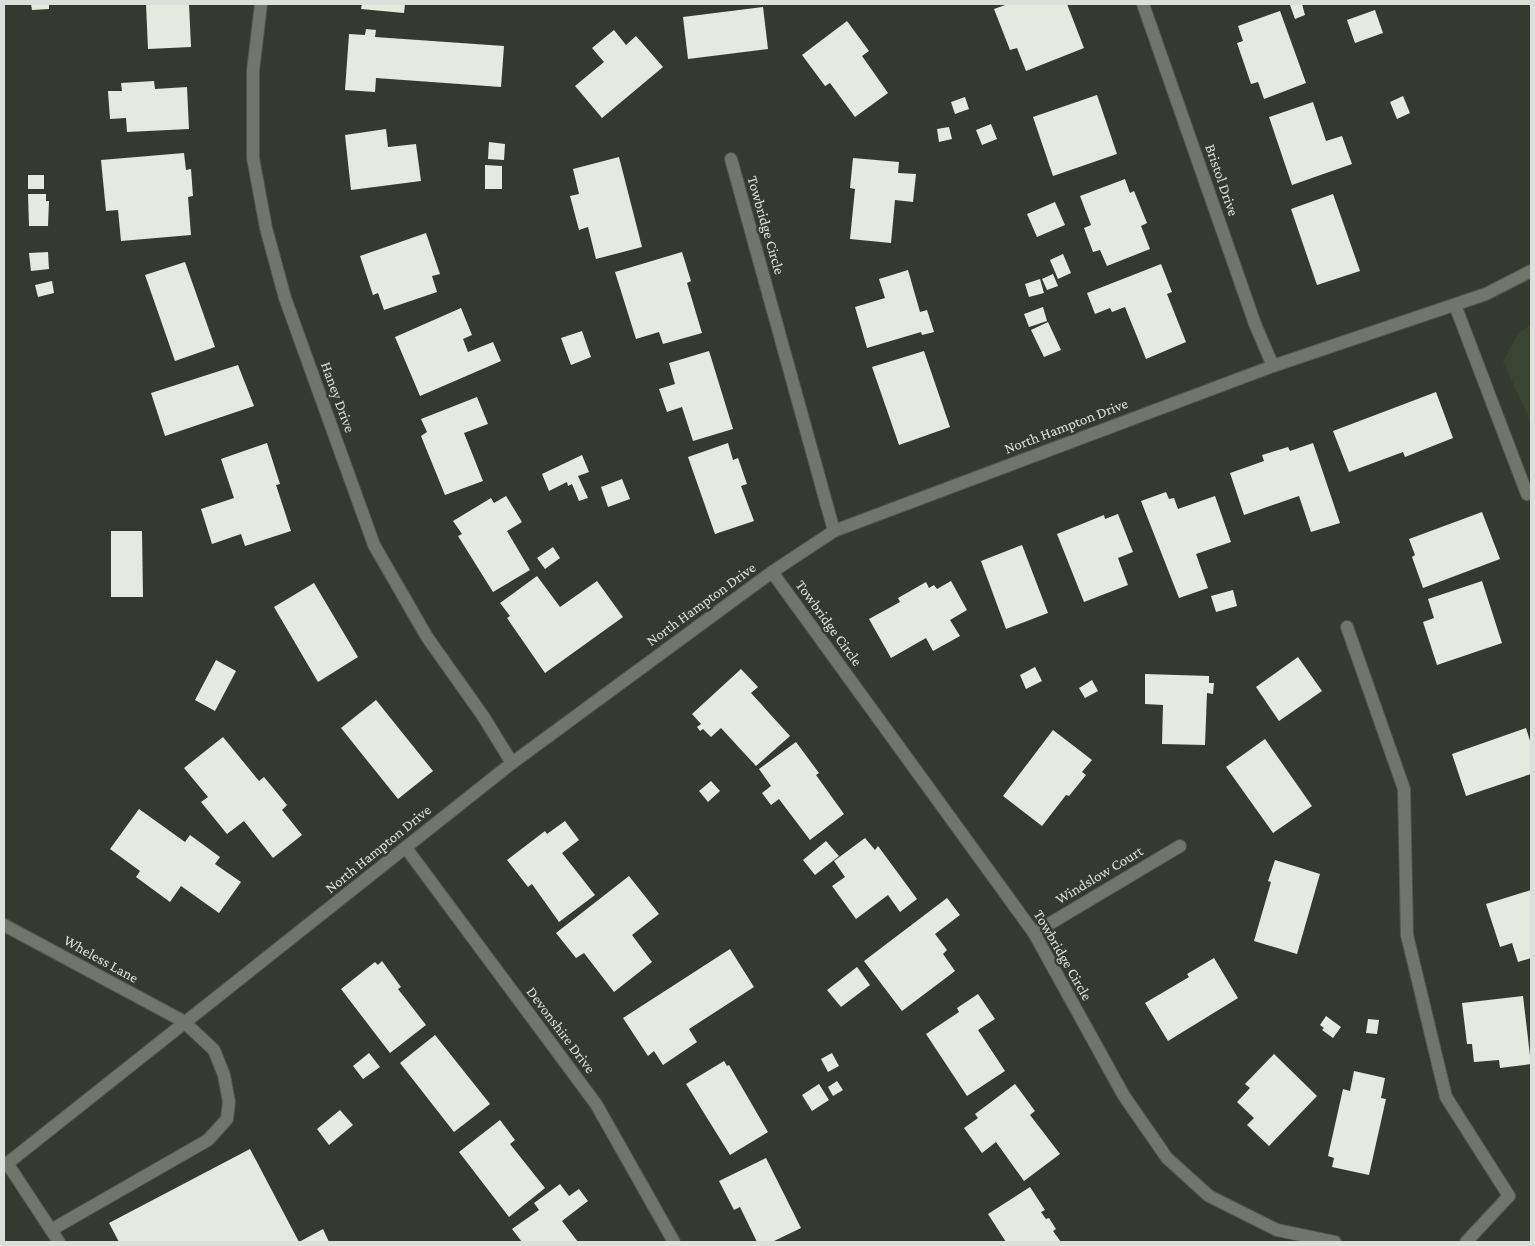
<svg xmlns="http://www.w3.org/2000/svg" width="1535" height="1246" viewBox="0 0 1535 1246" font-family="'Crimson Pro',serif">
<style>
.built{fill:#3b4333}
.building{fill:#e4ebde}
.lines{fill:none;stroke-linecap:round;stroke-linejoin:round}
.minor-casing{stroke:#52564e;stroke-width:14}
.minor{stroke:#70766b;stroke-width:12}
.labels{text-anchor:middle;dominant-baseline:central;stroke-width:5;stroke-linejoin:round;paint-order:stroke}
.street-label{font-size:15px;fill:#dde0da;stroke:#353a30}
</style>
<rect width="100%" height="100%" fill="#353a30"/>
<polygon class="built" points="1531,325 1531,422 1503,362 1518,333"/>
<g class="building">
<polygon points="31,4 49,4 49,9 32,10"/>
<polygon points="146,4 189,4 191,47 148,49"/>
<polygon points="362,4 405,4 404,13 361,9"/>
<polygon points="1008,4 1067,4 1084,48 1026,71 1017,48 1010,50 994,9"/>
<polygon points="1292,4 1302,4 1305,15 1295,19 1290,5"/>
<polygon points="763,7 768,49 688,59 683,17"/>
<polygon points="1375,10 1383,33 1355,43 1347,20"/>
<polygon points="1280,11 1306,83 1264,99 1258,82 1251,84 1237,43 1243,41 1238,26"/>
<polygon points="847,21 869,51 862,56 888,93 855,117 830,83 825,86 802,55"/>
<polygon points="366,29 376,30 375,37 504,46 501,87 376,78 375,92 345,90 349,34 365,35"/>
<polygon points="614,30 626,45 636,36 663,67 602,118 575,86 604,62 592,48"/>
<polygon points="154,81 155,89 187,87 189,129 127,132 126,118 110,119 108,91 122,91 121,83"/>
<polygon points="1097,95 1117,154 1053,176 1033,117"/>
<polygon points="1403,96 1410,113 1397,119 1390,102"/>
<polygon points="965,97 969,109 955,114 951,102"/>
<polygon points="1313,102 1326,141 1342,136 1352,164 1292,185 1269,117"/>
<polygon points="991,124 997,139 982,145 976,130"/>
<polygon points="949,127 952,139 939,142 937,129"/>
<polygon points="386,129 388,147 416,144 421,181 351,190 345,135"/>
<polygon points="489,142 505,144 504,160 488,159"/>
<polygon points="184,153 186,170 191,169 193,196 188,197 191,235 121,241 118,210 106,211 101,160"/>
<polygon points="619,157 642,247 596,259 588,227 579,230 570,196 579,194 573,169"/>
<polygon points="853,158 899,162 898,173 916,174 913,202 895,200 891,243 850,239 855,189 850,188"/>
<polygon points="485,165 502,166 502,189 485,189"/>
<rect x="28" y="175" width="16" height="14"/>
<polygon points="1125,179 1130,193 1134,191 1147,223 1141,226 1150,249 1107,266 1100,250 1093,252 1084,228 1091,225 1080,196"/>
<polygon points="28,194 46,194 46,201 49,201 48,226 29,226"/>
<polygon points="1333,194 1360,271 1317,285 1291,209"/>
<polygon points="1055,202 1065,225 1037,237 1027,214"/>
<polygon points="426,233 440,274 432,276 437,292 384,310 378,293 373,295 360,256"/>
<polygon points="48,252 49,269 31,271 29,253"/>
<polygon points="682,252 691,281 687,283 702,333 663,344 659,332 636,339 615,272"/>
<polygon points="1063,254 1071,273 1058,279 1050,260"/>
<polygon points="185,262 215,347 175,361 145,275"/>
<polygon points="1161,264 1172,292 1167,294 1186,342 1146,359 1125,307 1112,312 1110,308 1095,314 1087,293"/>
<polygon points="908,270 920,312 927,310 934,332 922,335 921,332 867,348 855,307 885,298 879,279"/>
<polygon points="1053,274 1058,286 1047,290 1042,279"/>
<polygon points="1040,279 1044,293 1029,297 1025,284"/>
<polygon points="52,281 54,293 38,297 35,285"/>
<polygon points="1043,307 1047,321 1029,327 1024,314"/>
<polygon points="461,308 472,335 463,339 468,352 493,342 501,361 420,396 395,337"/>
<polygon points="1048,322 1061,350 1044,357 1031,330"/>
<polygon points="582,331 591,357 571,365 561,338"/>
<polygon points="709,351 733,429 693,441 682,407 667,412 659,389 675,384 669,363"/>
<polygon points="924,351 950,427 899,445 872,367"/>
<polygon points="238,365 254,406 165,436 151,393"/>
<polygon points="1436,392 1453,438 1405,457 1403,452 1349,472 1333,431"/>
<polygon points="477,397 488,424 464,433 483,481 445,495 421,436 427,432 421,419"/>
<polygon points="267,443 280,484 276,485 291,531 245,546 241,534 212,544 201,509 234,498 221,459"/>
<polygon points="728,443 733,460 738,458 747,484 741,486 754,521 715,534 688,457"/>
<polygon points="1313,443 1340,523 1311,532 1299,496 1244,515 1230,473 1264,461 1262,455 1288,447 1290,451"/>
<polygon points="582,455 589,472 578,476 588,498 579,501 572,484 568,486 567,482 549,491 542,474"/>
<polygon points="622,479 630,499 608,507 601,487"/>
<polygon points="1166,492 1169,499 1174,498 1178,509 1215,496 1231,542 1196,554 1208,588 1179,598 1141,501"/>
<polygon points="506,496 522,522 507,531 530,570 493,592 458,536 462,534 453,521 491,498 494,503"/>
<polygon points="1482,512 1500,559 1423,588 1412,557 1415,555 1409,539"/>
<polygon points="1118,514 1133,552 1118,558 1128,585 1084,602 1057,534 1104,515 1105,519"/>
<polygon points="111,531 142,531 143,597 111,597"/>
<polygon points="1022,545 1048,613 1006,629 981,561"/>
<polygon points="553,547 560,558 545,569 537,558"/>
<polygon points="537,576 560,607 597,581 623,617 545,673 507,618 510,616 500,603"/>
<polygon points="951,581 967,610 950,620 960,636 933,651 926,638 891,658 869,619 900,602 898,598 926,582 929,588 934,585 937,589"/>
<polygon points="1482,581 1502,643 1437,665 1423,622 1434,618 1428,599"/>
<polygon points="314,583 358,657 318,682 274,607"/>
<polygon points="1233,590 1237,606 1216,612 1211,596"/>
<polygon points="1298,657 1322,691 1279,721 1256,687"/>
<polygon points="216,660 236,671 215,711 195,700"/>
<polygon points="1035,667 1042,681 1026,689 1020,675"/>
<polygon points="741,669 758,687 751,693 790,736 756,766 721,728 711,737 703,729 700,731 697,727 701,724 692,714"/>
<polygon points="1145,674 1209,676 1209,683 1214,683 1213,694 1207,693 1205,745 1162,744 1163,705 1145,704"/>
<polygon points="1092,680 1098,691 1085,698 1079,688"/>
<polygon points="376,700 433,771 398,799 341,728"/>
<polygon points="1526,728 1531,744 1531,774 1466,796 1452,754"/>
<polygon points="1053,730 1092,760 1082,772 1086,775 1069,796 1066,795 1042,826 1003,796"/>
<polygon points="223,737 259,781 264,777 287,805 282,810 302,835 273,858 244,821 227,834 201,802 208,797 184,768"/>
<polygon points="1265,739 1312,806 1273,833 1226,767"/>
<polygon points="796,742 819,773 816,775 844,814 810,840 779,799 771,805 762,793 771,786 759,769"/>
<polygon points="711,781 720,791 708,802 699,791"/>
<polygon points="139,809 185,842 190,835 220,857 215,864 241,882 219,913 181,886 170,902 136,877 140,871 110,849"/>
<polygon points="565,821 579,840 562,853 595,895 559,922 532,884 528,887 507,860 545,831 547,834"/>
<polygon points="865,838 875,850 878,846 917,899 900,912 888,895 856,919 832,886 845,877 834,861"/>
<polygon points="826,841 839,856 815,875 803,860"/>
<polygon points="1275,860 1320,874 1297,954 1254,941 1271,882 1268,881"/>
<polygon points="629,876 659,914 632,935 652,962 614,992 584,953 576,958 556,933"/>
<polygon points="1531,890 1531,958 1518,962 1512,943 1500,947 1486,904"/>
<polygon points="947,898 960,915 935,934 947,950 943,954 955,971 902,1011 864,961"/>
<polygon points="730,949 754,987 689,1029 697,1042 663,1065 654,1051 648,1056 623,1018"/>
<polygon points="1214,958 1238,998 1168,1041 1145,1003 1189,977 1187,974"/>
<polygon points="382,961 401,987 398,989 426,1025 390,1053 341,989 375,962 378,965"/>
<polygon points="857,967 870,985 841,1007 827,990"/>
<polygon points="978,994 995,1019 978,1030 1005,1071 967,1096 926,1034 959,1012 957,1008"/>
<polygon points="1523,996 1531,1064 1500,1068 1499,1060 1474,1062 1472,1044 1467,1044 1462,1003"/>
<polygon points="1326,1016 1341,1027 1333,1038 1322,1030 1324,1028 1320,1025"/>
<polygon points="1368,1019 1379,1020 1377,1034 1366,1033"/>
<polygon points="435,1035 490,1104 454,1132 400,1063"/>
<polygon points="369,1053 380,1067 363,1079 353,1066"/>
<polygon points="832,1053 839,1066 828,1072 821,1059"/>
<polygon points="1274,1054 1317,1096 1269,1146 1247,1125 1254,1118 1237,1102 1250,1088 1245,1084"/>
<polygon points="724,1061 727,1066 729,1065 768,1132 730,1155 686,1084"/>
<polygon points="1354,1071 1385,1078 1381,1098 1386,1099 1369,1175 1332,1167 1334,1158 1328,1156 1343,1089 1350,1091"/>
<polygon points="837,1081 843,1090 833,1096 828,1087"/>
<polygon points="819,1084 829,1100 812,1111 802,1095"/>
<polygon points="1015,1084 1035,1111 1030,1115 1060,1154 1024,1181 996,1142 982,1153 964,1128 978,1118 975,1114"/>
<polygon points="340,1110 353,1125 329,1145 317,1129"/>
<polygon points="500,1120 515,1140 510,1144 545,1188 509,1217 459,1152"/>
<polygon points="250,1149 299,1242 323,1229 329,1242 119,1242 109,1223"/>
<polygon points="766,1158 801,1228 772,1242 757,1242 740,1207 734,1210 719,1181"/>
<polygon points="560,1184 569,1196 579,1189 588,1201 562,1221 578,1242 522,1242 512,1229 539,1210 534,1203"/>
<polygon points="1030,1187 1045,1210 1041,1212 1046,1219 1049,1218 1056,1229 1053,1231 1061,1242 1006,1242 988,1214"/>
</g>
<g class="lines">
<defs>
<g id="minor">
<polyline points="261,4 253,71 253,158 266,228 285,298 374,545 427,637 483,716 512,763"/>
<polyline points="1143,4 1255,324 1273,366"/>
<polyline points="731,159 834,531"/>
<polyline points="1455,305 1527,494"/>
<polyline points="772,572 1034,933 1124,1096 1167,1158 1209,1196 1277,1230 1335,1242"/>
<polyline points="1347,627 1404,789 1407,935 1446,1097 1509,1196 1466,1242"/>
<polyline points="406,848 596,1104 674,1242"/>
<polyline points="4,925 183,1021 214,1050 224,1075 229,1102 227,1119 208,1140 51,1230"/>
<polyline points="1034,933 1180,846"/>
<polyline points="7,1163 59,1242"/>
<polyline points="4,1166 512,763 772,572 834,531 1273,366 1486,294 1531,271"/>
</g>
</defs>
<use href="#minor" class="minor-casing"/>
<use href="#minor" class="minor"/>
</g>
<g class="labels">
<g class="street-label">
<text transform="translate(1222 180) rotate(71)">Bristol Drive</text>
<text transform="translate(766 225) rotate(74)">Towbridge Circle</text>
<text transform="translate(338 397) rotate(70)">Haney Drive</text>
<text transform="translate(1066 426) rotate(-21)">North Hampton Drive</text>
<text transform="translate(701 604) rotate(-36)">North Hampton Drive</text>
<text transform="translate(829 623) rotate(54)">Towbridge Circle</text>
<text transform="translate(378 849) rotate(-39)">North Hampton Drive</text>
<text transform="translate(1099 875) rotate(-31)">Windslow Court</text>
<text transform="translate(1063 955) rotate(60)">Towbridge Circle</text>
<text transform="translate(101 959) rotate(29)">Wheless Lane</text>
<text transform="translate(561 1030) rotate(53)">Devonshire Drive</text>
</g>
</g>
<rect width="1535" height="1246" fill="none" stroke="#dde0da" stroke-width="10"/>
</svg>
